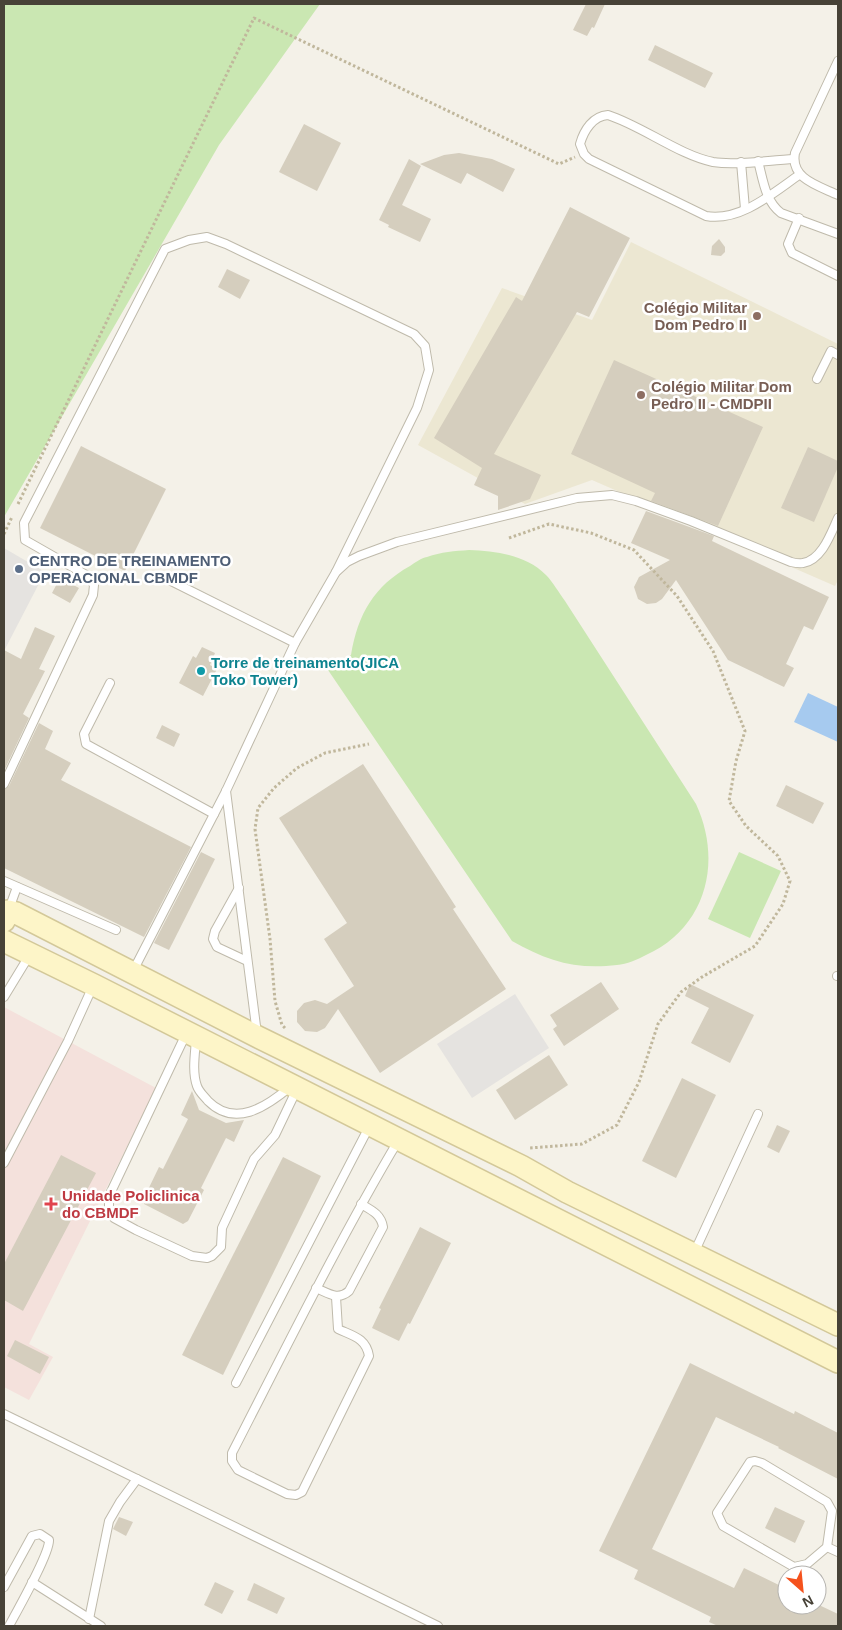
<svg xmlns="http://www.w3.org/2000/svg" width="842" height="1630" viewBox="0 0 842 1630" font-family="Helvetica,sans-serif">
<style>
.education{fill:#ece7d2}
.medical{fill:#f4e1dc}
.green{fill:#cae7b2}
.parking{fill:#e5e3e0}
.water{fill:#a6caef}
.building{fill:#d5cebe}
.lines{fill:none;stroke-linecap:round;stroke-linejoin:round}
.lane-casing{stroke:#bfbaab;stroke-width:10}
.secondary-casing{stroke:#d3c899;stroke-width:24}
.path{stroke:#c0b79c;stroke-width:3;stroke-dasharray:2.5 2.5;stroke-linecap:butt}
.lane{stroke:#fff;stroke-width:8}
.secondary{stroke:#fdf5c8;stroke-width:21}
.education-dot{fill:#8d6e63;stroke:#fff;stroke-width:2}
.service-dot{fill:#5c6f8a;stroke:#fff;stroke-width:2}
.culture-dot{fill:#0f9aa8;stroke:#fff;stroke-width:2}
.health-dot{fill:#e0444e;stroke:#fff;stroke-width:2}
.labels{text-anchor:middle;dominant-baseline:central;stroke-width:5;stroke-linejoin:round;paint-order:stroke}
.education-label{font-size:15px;font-weight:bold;fill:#785e54;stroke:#fff;text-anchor:end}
.service-label{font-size:15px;font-weight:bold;fill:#4e5e75;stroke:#fff;text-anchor:start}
.culture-label{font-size:15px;font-weight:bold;fill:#0d838f;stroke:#fff;text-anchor:start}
.health-label{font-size:15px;font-weight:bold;fill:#be3a42;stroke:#fff;text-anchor:start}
</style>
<rect width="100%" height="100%" fill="#f4f1e8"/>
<polygon class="education" points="631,242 838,344 838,580 835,586 592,480 525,504 418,445 502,288 592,320"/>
<polygon class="medical" points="4,1007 156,1088 29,1344 53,1357 29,1400 4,1387"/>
<g class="green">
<polygon points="4,4 320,4 219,145 4,517"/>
<path d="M469,550C496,551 526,555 546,575C553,582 559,593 565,601L696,804C723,862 706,928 646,955C637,960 627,964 617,965C576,970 547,961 512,941L328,670L351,655C358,614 374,586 410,566C416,562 421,558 427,557C441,552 455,551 469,550Z"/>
<polygon points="739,852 781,871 750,938 708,919"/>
</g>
<g class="parking">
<polygon points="4,548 45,572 4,651"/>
<polygon points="515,994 549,1048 472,1098 437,1044"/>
</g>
<polygon class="water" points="808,693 838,707 838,742 794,722"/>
<g class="building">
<polygon points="586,4 605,4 594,28 592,27 587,36 573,30"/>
<polygon points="655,45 713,73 705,88 648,60"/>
<polygon points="304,124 341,143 317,191 279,172"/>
<polygon points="459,153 492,159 515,169 503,192 467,173 461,184 420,164 444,155"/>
<polygon points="409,159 421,166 402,205 431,219 420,242 388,227 389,225 379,220"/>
<polygon points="570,207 630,238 589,317 577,312 494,454 541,475 530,499 498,510 498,496 474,485 482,468 434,438 516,297 522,301"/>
<polygon points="719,239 725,247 725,252 721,256 711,255 712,246"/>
<polygon points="227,269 250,280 240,299 218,287"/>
<polygon points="614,360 763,427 718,526 651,501 655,493 571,454"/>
<polygon points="81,446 166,489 125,571 40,528"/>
<polygon points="808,447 838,461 838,467 814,522 781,508"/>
<polygon points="646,511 714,536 712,541 829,597 813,630 804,626 786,664 794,668 784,687 728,660 676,580 662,599 656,603 647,604 638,599 634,587 639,577 670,560 631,543"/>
<polygon points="60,578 79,588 70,603 52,593"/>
<polygon points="35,627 55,636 39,669 45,671 23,714 29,718 4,771 4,650 21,659"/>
<polygon points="202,647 215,653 210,665 217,669 203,696 179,683 193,656 196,658"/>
<polygon points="39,723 53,731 45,749 71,763 61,780 191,847 144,937 4,868 4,790 9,786"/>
<polygon points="162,725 180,734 174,747 156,738"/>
<polygon points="363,764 456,907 453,909 506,989 380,1073 338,1009 325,1028 317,1032 305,1031 297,1022 297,1011 304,1003 315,1000 327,1004 354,986 324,939 347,923 279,818"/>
<polygon points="786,785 824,803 813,824 776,806"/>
<polygon points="201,852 215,859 169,950 154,943"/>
<polygon points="601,982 619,1009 564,1046 553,1029 557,1026 550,1015"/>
<polygon points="690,984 754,1015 730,1063 691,1043 709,1008 685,996"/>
<polygon points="549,1055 568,1085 515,1120 496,1090"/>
<polygon points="682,1078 716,1095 676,1178 642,1161"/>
<polygon points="192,1091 199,1110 226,1123 244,1120 234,1142 226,1138 201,1188 204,1190 188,1221 183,1224 144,1204 144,1198 159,1167 163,1169 188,1119 181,1115"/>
<polygon points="777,1125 790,1131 779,1153 767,1147"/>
<polygon points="61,1155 96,1173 23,1311 4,1300 4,1264"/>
<polygon points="283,1157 321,1176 223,1375 182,1355"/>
<polygon points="420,1227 451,1243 410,1324 408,1323 399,1341 372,1328 381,1309 379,1308"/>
<polygon points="15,1340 49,1357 40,1374 7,1356"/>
<polygon points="690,1363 794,1414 795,1411 838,1433 838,1479 778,1448 779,1447 716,1417 652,1549 734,1588 744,1568 787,1589 787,1605 819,1605 838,1614 838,1626 718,1626 709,1622 711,1617 634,1579 638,1570 599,1551"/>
<polygon points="775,1507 805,1521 795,1543 765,1528"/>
<polygon points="119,1517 133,1522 126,1536 113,1529"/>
<polygon points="215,1582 234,1591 222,1614 204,1605"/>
<polygon points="254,1583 285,1598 277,1614 247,1600"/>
</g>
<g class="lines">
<defs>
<g id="lane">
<path d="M838,61L795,153C790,179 819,186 838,195"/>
<path d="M794,159C769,160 737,166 713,162C679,155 642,126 608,115C593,116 584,130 580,144L584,154L589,159L706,216C740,222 773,193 799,175"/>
<path d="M758,161C763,179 765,201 781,213L838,234"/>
<polyline points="741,162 745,209"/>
<polyline points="799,218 788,244 792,253 838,276"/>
<polyline points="817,379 831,351 838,355"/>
<polyline points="167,579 295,643"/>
<polyline points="110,683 84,734 86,744 214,814"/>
<polyline points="4,784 93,595 94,585 88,576 25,540 24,523 165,249 189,240 207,237 226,244 414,334 425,346 429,370 417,408 336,572"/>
<polyline points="226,791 257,1034"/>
<polyline points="4,881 116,930"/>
<polyline points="239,888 215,931 213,939 217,947 247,961"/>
<polyline points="9,909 17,887"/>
<path d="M133,971L226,791L295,643L336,572L347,562L359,556L397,542L577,498L612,495L636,501L691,521L791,562C795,563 799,564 803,563C822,560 831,533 838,518"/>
<polyline points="837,976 838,976"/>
<polyline points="4,997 29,956"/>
<polyline points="186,1034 109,1196 109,1208 114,1218 136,1230 192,1256 207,1258 212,1256 221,1247 222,1228 254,1159 275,1135 297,1089"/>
<path d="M196,1040C195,1054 192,1072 197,1086C199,1092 204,1096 208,1101C235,1128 266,1107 290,1087"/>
<polyline points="4,1163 68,1041 93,986"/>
<polyline points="694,1253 758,1114"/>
<path d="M316,1288C328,1293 338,1301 349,1291L383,1227C381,1214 371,1210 361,1204"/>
<path d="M336,1297L338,1329C353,1336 366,1338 369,1356L302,1492L296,1495L287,1494L238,1470L232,1461V1453C286,1348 338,1242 398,1141"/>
<polyline points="236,1383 369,1127"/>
<polyline points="4,1414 438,1626"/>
<polygon points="755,1461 762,1463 827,1502 832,1511 827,1547 807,1564 794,1567 723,1526 717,1513 750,1462"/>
<polyline points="827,1547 838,1552"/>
<polyline points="32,1582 101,1626"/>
<path d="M4,1587L32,1536L40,1534L49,1540C50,1553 17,1611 9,1626"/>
<polyline points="89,1619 109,1521 120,1502 137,1479"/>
</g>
<g id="secondary">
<polyline points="4,921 8,911 16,913 258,1037 521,1166 567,1192 838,1325"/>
<polyline points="4,941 94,985 838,1362"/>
</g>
</defs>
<use href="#lane" class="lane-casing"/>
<use href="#secondary" class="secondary-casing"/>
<g class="path">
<polyline points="18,504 254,18 559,164 575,157"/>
<polyline points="4,534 12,517"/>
<polyline points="509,538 549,524 591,533 634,550 677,596 713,651 745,731 736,761 729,801 746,826 778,856 790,881 783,904 755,946 702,977 681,992 658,1024 639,1082 617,1125 582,1144 530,1148"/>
<polyline points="285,1028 282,1025 275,1001 270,939 255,829 258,808 274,788 297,768 325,753 369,744"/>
</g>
<use href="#lane" class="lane"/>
<use href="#secondary" class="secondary"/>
</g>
<g class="education-dot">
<circle cx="757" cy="316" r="5"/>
<circle cx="641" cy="395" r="5"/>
</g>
<circle class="service-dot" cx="19" cy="569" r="5"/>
<circle class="culture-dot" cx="201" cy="671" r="5"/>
<path class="health-dot" d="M48.5 1196.5h5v5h5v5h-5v5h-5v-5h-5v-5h5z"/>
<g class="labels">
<g class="education-label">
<text x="747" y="307">Colégio Militar<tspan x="747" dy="17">Dom Pedro II</tspan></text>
<text x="651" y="386" text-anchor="start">Colégio Militar Dom<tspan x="651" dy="17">Pedro II - CMDPII</tspan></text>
</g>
<g class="service-label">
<text x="29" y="560">CENTRO DE TREINAMENTO<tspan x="29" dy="17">OPERACIONAL CBMDF</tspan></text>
</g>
<g class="culture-label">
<text x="211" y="662">Torre de treinamento(JICA<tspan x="211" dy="17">Toko Tower)</tspan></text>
</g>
<g class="health-label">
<text x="62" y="1195">Unidade Policlinica<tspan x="62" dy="17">do CBMDF</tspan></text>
</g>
</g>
<rect width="842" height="1630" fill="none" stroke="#474237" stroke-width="10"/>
<g transform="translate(802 1590) rotate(153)"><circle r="24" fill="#ffffff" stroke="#b5b3af"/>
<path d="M0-4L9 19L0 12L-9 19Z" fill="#f5521d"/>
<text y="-8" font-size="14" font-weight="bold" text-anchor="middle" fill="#474237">N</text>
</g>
</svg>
